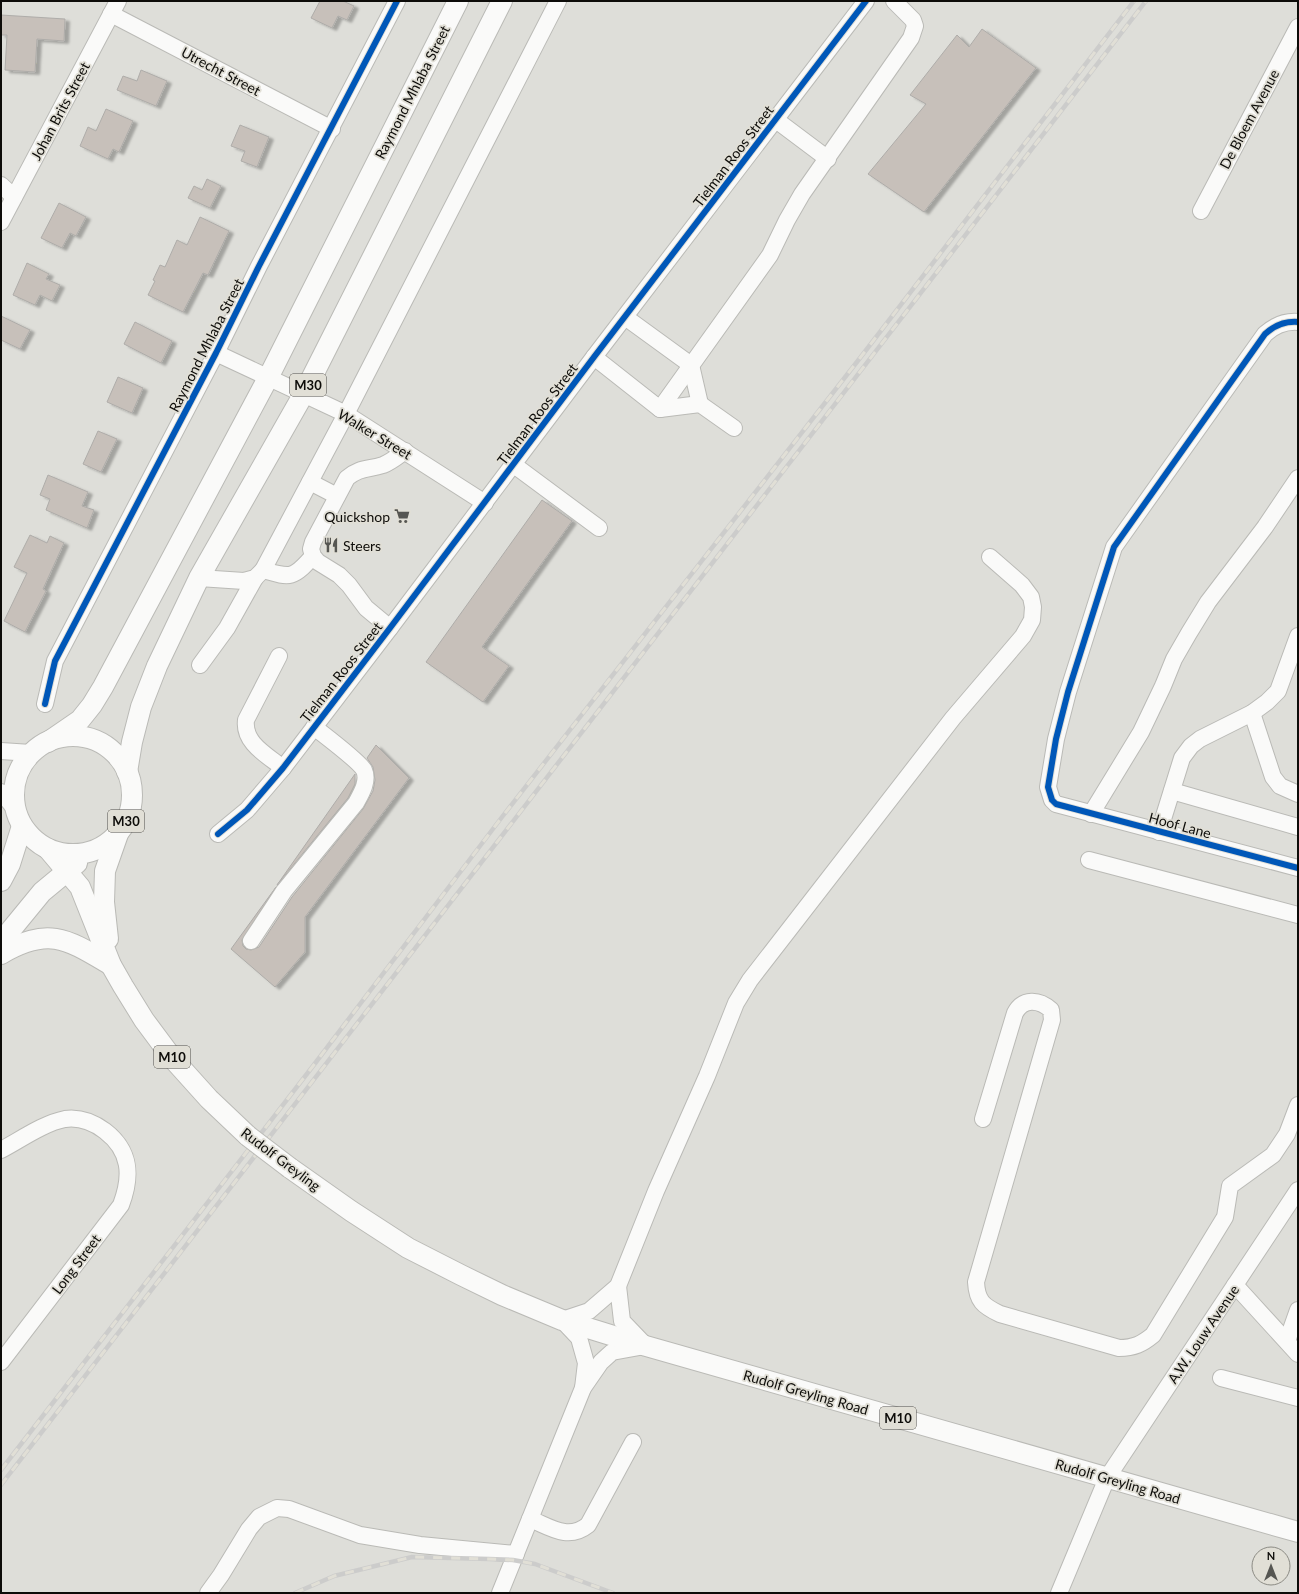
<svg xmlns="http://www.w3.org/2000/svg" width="1299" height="1594" viewBox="0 0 1299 1594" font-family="Lato,sans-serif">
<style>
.building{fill:#c7c0ba;stroke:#aeaca9;filter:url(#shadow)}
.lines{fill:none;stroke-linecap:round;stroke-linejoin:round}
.minor-casing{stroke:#babab6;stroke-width:18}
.major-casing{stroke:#babab6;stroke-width:22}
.minor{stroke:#fafaf9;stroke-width:16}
.major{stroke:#fafaf9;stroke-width:20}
.rail-casing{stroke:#cccccb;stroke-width:4.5}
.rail{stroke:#e1dfd6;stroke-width:3;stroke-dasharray:9;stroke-linecap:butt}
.major-bridge-casing{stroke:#babab6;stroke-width:22;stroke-linecap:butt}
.major-bridge{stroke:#fafaf9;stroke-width:20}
.cycleway-casing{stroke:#e1dfd6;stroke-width:8}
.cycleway{stroke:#0057b8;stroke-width:6}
.labels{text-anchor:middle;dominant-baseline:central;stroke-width:3.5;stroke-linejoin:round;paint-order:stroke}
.shield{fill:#e1dfd6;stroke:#4d4b46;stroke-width:1}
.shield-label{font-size:13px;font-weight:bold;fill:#0d0c09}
.street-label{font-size:14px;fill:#0d0c09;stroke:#e1dfd6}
.poi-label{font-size:14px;fill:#0d0c09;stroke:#e1dfd6;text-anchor:end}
</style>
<defs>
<filter id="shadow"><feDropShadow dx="4.5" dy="2.5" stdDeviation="1" flood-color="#0004"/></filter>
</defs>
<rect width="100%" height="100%" fill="#deded9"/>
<g class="building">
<polygon points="320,1 343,1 354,6 347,20 338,16 332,28 311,18"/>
<polygon points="1,15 65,19 64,41 37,39 35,72 5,70 7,35 1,35"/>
<polygon points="982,29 1036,68 924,212 868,174 926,104 910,95 957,35 969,47"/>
<polygon points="141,70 167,81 156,106 117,90 123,76 137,81"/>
<polygon points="106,109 133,121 119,152 113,149 108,159 80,146 88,127 96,131"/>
<polygon points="240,125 269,137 257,167 241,161 245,151 231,146"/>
<polygon points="207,179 221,186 210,208 188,198 194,186 202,190"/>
<polygon points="59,203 86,217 76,236 70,233 62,248 41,238"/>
<polygon points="200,217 229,231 208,275 203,273 183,312 148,295 155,281 153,280 160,265 165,267 177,240 187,245"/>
<polygon points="27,263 49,274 46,279 60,285 52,301 40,295 35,305 13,295"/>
<polygon points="1,316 30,330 20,349 1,340"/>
<polygon points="135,322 172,341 161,363 124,344"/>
<polygon points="118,377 143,388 132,413 107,402"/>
<polygon points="98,431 117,439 101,472 83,464"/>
<polygon points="48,475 88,492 82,506 94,510 87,528 46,510 50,499 40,495"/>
<polygon points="542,500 572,521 482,647 509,666 483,702 426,662"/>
<polygon points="30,535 47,543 50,536 64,543 43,589 46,591 25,632 4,621 27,573 14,567"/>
<polygon points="376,745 409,778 305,917 305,952 275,987 231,949 276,887 242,940 243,946 246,949 251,950 259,947 292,897 363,809 373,791 375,780 373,767 367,758"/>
<polygon points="355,774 355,784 348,798 277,885"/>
</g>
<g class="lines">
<defs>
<g id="minor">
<polyline points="111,14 332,129"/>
<polyline points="776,120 828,159"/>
<polyline points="1,185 14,197"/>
<polyline points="1201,211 1298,27"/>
<polyline points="1,222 118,1"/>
<polyline points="625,317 691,365 700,404"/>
<path d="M1298,322C1285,321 1275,325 1265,334L1114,547L1068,692L1056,739L1048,787L1052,800L1056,804L1298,868"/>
<polyline points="216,353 346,414 485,503"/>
<polyline points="594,357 660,409 700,404 734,428"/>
<polyline points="660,409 770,255 787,220 802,194 911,38 915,26 913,20 894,1"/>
<polyline points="514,465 599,528"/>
<polyline points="310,482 337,496"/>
<path d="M263,570C291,578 293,579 313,556"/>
<polyline points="199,578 244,581 255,578 263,570 346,414 558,1"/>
<path d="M390,628L366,608L349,585L339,575L318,562L313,556L311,549L313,542L347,478C360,467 368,470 383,465C391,462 398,456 405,451"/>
<path d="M279,656L246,720C243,743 267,755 283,768"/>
<polyline points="200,665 227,628 255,578"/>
<polyline points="45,704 55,661 216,353 259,266 397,1"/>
<polyline points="1252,713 1273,777 1280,786 1298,794"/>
<polyline points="1,751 31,753"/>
<polyline points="1172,791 1298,827"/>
<polyline points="1,792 15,809"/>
<polyline points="1091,814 1141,732 1163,686 1174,659 1189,633 1208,602 1265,527 1298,478"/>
<polyline points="1159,832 1182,758 1191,746 1200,739 1252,713 1267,702 1278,691 1298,636"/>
<polyline points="218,834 247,810 283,768 390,628 594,357 866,1"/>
<polyline points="1089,860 1298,915"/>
<path d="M251,941L284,891L356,803C361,794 369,781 364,770C359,761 324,735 314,727"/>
<path d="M983,1119L1015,1013C1023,998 1039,999 1051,1010L1052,1020L976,1282C977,1301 983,1306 1000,1314L1119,1348C1134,1348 1142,1344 1153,1335L1225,1217L1230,1186L1273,1155L1287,1134L1298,1105"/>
<path d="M1,1150C20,1140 44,1123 65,1119C80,1117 93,1122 105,1131C131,1151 132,1176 121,1205L1,1362"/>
<polyline points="1235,1285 1298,1354"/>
<polyline points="618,1286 622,1321 646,1346"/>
<polyline points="1287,1341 1298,1310"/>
<polyline points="1221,1378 1298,1398"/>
<polyline points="583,1388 586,1363 579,1338 562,1320 589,1311 618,1286 656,1191 707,1076 736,1003 750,980 953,718 1023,636 1032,620 1033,607 1031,597 1022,585 990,557"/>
<path d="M530,1519C550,1527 568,1541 588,1525L633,1442"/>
<polyline points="208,1593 221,1575 249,1529 259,1517 277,1508 289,1509 360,1535 420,1545 516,1554"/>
<polyline points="500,1593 583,1388 601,1362 612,1352 645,1346"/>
<polyline points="1059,1593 1107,1478 1298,1190"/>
</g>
<g id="major">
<circle cx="73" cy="795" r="59"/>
<polyline points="48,742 80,720 92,705 103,687 268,378 458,1"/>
<polyline points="127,772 132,742 141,707 157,666 199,578 303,395 502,1"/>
<polyline points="48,849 80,887 111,965 123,986 144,1020 173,1059 209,1099 248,1136"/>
<polyline points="1,881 10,864 22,826"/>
<polyline points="108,939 104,902 105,871 118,834"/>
<polyline points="1,942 42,892 77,863"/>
<path d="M1,954C49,926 67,939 111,965"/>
<polyline points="290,1168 351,1211 408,1248 461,1275 502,1295 562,1320 646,1346 1298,1532"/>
</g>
</defs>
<use href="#minor" class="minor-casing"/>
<use href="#major" class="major-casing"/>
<use href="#minor" class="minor"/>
<use href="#major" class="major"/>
<defs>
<g id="rail">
<polyline points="1,1470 313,1066 502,817 860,358 1134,1"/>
<polyline points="1,1485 1146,1"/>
<polyline points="295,1593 334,1576 412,1557 489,1559 513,1560 535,1564 613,1593"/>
</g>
</defs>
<use href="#rail" class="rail-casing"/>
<use href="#rail" class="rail"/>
<defs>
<polyline id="major-bridge" points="248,1136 290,1168"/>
</defs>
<use href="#major-bridge" class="major-bridge-casing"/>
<use href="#major-bridge" class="major-bridge"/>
<defs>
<g id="cycleway">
<path d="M1298,322C1285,321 1275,325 1265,334L1114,547L1068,692L1056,739L1048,787L1052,800L1056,804L1298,868"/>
<polyline points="45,704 55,661 216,353 259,266 397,1"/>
<polyline points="218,834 247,810 283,768 390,628 594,357 866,1"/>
</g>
</defs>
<use href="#cycleway" class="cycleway-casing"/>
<use href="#cycleway" class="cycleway"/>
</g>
<defs>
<symbol id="supermarket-bare" viewBox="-9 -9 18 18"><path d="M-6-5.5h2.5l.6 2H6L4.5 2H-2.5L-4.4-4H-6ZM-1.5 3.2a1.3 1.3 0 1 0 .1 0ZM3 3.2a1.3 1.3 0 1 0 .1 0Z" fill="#565652" stroke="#e1dfd6" stroke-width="2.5" paint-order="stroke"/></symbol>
<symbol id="restaurant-bare" viewBox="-9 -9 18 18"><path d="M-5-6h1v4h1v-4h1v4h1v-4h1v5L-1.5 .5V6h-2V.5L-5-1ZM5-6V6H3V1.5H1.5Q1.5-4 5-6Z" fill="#565652" stroke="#e1dfd6" stroke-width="2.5" paint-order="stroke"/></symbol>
</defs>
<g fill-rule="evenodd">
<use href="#supermarket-bare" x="391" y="505" width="22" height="22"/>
<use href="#restaurant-bare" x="320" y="534" width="22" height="22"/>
</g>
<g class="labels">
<g class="shield">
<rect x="290" y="374" width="36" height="22" rx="3"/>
<rect x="108" y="810" width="36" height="22" rx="3"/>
<rect x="154" y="1046" width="36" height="22" rx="3"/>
<rect x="880" y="1407" width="36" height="22" rx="3"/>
</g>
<g class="shield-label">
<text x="308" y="385">M30</text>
<text x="126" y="821">M30</text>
<text x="172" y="1057">M10</text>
<text x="898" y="1418">M10</text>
</g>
<g class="street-label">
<text transform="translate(221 71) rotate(28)">Utrecht Street</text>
<text transform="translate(412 92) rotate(-63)">Raymond Mhlaba Street</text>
<text transform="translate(60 111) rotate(-62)">Johan Brits Street</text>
<text transform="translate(1249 119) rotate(-62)">De Bloem Avenue</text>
<text transform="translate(733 156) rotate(-53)">Tielman Roos Street</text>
<text transform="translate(206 345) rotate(-63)">Raymond Mhlaba Street</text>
<text transform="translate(537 414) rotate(-53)">Tielman Roos Street</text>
<text transform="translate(375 434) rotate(31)">Walker Street</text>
<text transform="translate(341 672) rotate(-52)">Tielman Roos Street</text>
<text transform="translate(1180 825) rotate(15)">Hoof Lane</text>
<text transform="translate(281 1159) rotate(37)">Rudolf Greyling</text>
<text transform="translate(76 1264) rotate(-53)">Long Street</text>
<text transform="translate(1203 1334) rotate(-56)">A.W. Louw Avenue</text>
<text transform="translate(806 1392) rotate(16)">Rudolf Greyling Road</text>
<text transform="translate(1118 1481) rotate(16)">Rudolf Greyling Road</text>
</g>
<g class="poi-label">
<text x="390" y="516">Quickshop</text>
<text x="343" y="545" text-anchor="start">Steers</text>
</g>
</g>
<rect width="1299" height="1594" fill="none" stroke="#0d0c09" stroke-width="4"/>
<g transform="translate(1271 1566)"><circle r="19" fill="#e1dfd6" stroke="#8c8b84"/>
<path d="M0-3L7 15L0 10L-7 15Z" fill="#565652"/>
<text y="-6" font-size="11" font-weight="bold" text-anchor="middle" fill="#0d0c09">N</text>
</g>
</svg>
